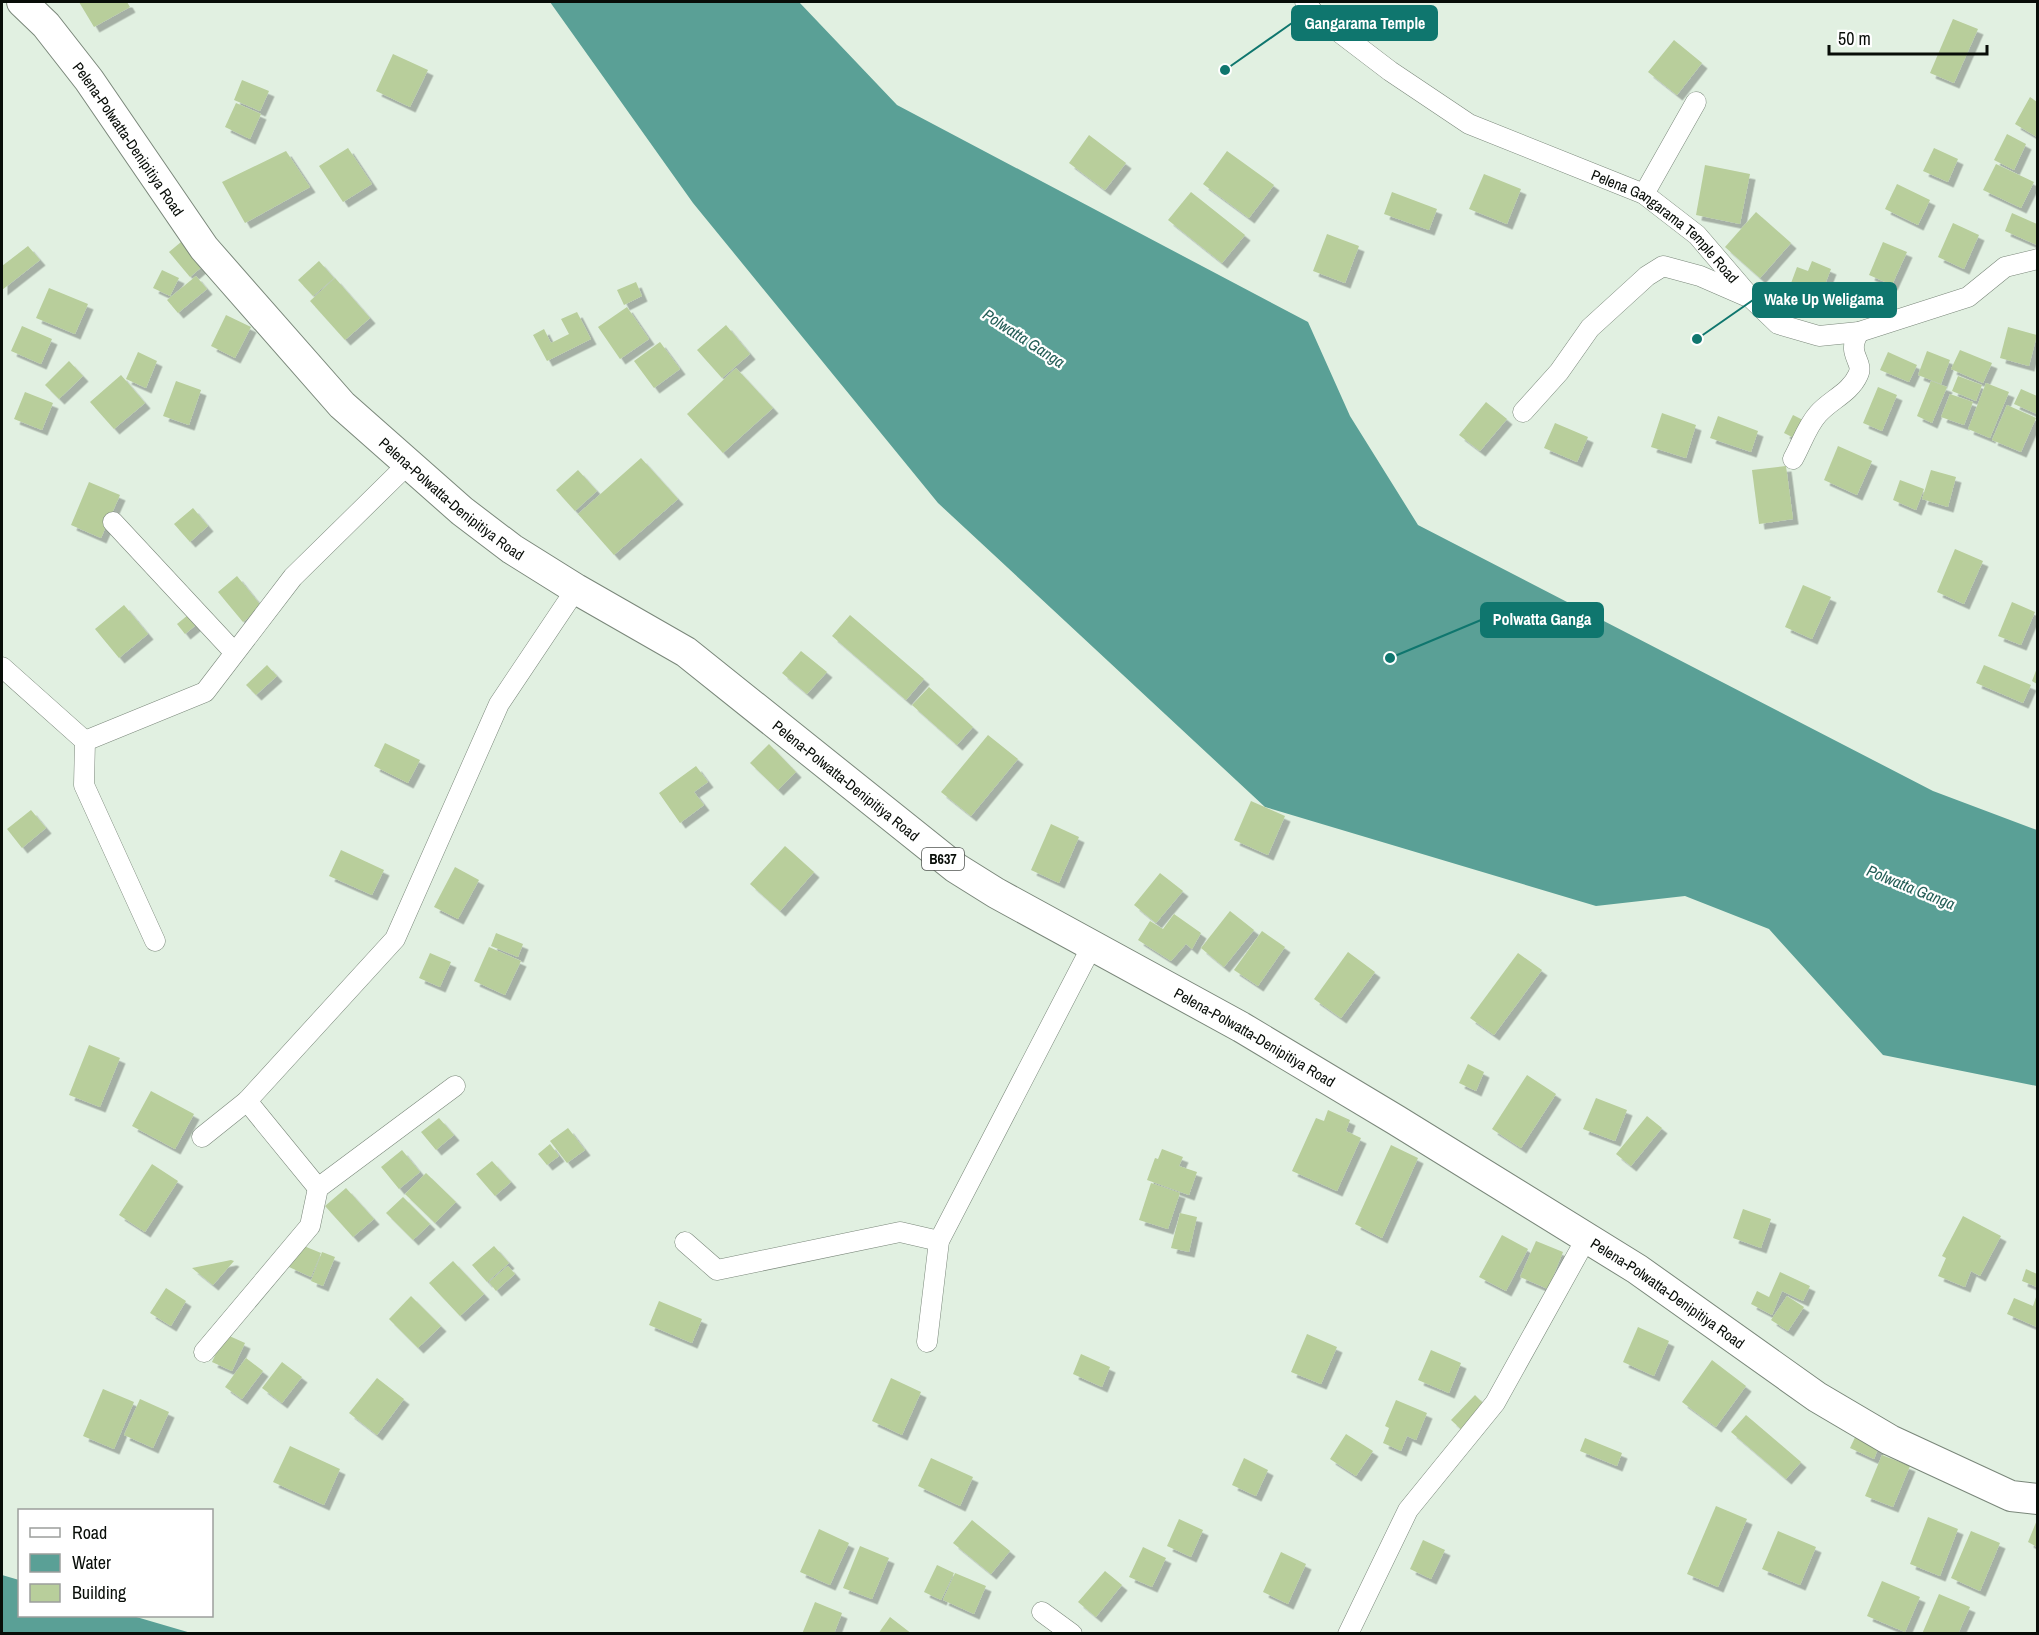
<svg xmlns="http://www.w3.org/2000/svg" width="2039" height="1635" viewBox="0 0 2039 1635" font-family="'Archivo Narrow',sans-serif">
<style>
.water{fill:#5aa096}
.building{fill:#b8ce9b;filter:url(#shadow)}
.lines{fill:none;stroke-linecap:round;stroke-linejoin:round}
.street-casing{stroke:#7a877a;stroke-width:21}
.primary-casing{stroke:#7a877a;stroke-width:32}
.street{stroke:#fff;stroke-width:20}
.primary{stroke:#fff;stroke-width:30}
.labels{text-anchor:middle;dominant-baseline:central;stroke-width:4.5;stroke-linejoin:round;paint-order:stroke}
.shield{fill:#fff;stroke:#525652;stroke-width:1.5}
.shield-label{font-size:14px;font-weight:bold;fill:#080d08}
.street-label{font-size:15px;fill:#080d08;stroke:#fff}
.water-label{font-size:16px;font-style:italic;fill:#245e57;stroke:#fff}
.leader{fill:none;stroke:#0f766e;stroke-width:2}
.callout-dot{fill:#0f766e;stroke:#fff;stroke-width:2}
.callout{fill:#0f766e;stroke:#0f766e;stroke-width:2}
.callout-label{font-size:16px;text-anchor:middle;font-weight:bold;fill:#fff}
</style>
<defs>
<filter id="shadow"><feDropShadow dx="5.5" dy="5.5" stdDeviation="0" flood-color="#0004"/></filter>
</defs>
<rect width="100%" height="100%" fill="#e1f0e1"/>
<g class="water">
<polygon points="550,2 799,2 897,105 1308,322 1350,416 1418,525 1933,791 2037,830 2037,1086 1883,1055 1769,929 1685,896 1596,906 1265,807 938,503 693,203"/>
<polygon points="2,1575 19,1580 20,1616 133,1616 191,1633 2,1633"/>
</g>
<g class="building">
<polygon points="79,2 127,2 130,7 94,27"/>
<polygon points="1953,19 1978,29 1954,83 1930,73"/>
<polygon points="1674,40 1702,63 1677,95 1648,72"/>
<polygon points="393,54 428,70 410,107 376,91"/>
<polygon points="242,80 269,91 260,111 234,100"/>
<polygon points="2030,97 2037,102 2037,137 2015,124"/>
<polygon points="236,103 261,114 250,139 225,127"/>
<polygon points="2007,134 2026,144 2014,170 1994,160"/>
<polygon points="1089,135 1126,163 1105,190 1069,163"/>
<polygon points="348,148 372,184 343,202 319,166"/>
<polygon points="1934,148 1958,159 1948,182 1923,171"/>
<polygon points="286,151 310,187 245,223 222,182"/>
<polygon points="1227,151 1274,185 1249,218 1203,184"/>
<polygon points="1996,164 2034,182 2021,208 1983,190"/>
<polygon points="1705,165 1750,174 1740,224 1696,215"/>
<polygon points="1484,174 1521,189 1507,224 1469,209"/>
<polygon points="1897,184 1930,200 1918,225 1885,209"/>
<polygon points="1191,192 1245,235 1222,263 1168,220"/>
<polygon points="1392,192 1437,209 1429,230 1384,214"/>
<polygon points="1756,212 1791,243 1760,278 1725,247"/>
<polygon points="2012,213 2037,224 2037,245 2005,231"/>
<polygon points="1953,223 1979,235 1964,269 1938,257"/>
<polygon points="1327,234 1359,246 1345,283 1313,271"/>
<polygon points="181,242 203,266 190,277 169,252"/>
<polygon points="1883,242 1907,252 1892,285 1869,275"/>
<polygon points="28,246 40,260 2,290 2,266"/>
<polygon points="319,261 334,278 313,296 298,280"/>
<polygon points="1812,261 1831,269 1817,305 1787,294 1797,267 1808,271"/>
<polygon points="162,270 179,278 170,296 153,288"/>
<polygon points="196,276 207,289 178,313 167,300"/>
<polygon points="335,278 370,318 345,340 310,301"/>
<polygon points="636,282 642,296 624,305 617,290"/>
<polygon points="49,288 88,304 75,334 36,318"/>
<polygon points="627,307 649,339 620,359 598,327"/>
<polygon points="577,312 591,339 547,361 533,335 544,329 551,343 569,334 561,319"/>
<polygon points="226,315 251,327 235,358 211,346"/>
<polygon points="726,325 750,354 722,378 697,350"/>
<polygon points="22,326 52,339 41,364 11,351"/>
<polygon points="2008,327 2037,335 2029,366 2000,358"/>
<polygon points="660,342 680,369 654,388 634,361"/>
<polygon points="1960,350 1992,363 1983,383 1951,369"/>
<polygon points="1927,351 1950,360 1941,384 1918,375"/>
<polygon points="138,352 157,361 146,388 126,379"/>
<polygon points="1888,352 1917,365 1909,382 1880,370"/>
<polygon points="69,361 83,376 59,399 45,385"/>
<polygon points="736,368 773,408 723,453 687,414"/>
<polygon points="121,375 145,403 114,429 90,402"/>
<polygon points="1958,376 1982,385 1976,401 1952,391"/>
<polygon points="176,381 201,390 189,425 163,416"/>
<polygon points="1931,381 1947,387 1932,423 1917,416"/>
<polygon points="1986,383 2009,392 1990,438 1968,429"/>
<polygon points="1878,387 1897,395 1882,431 1863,423"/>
<polygon points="2021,389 2037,396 2037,414 2014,404"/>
<polygon points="25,392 53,403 42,430 14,419"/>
<polygon points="1950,394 1973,402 1964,425 1941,417"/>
<polygon points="1486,402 1507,419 1480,451 1459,435"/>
<polygon points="2007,405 2036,418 2021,452 1992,440"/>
<polygon points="1662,413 1696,425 1686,458 1651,447"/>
<polygon points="1793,415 1809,423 1800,441 1784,433"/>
<polygon points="1718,416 1758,431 1751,452 1710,438"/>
<polygon points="1555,423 1588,437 1577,462 1544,448"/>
<polygon points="1838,446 1872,461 1857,495 1824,480"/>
<polygon points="641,458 678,499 614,555 578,514"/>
<polygon points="1786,466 1793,519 1759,524 1752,470"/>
<polygon points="578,470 597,491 575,511 556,490"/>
<polygon points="1931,470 1956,477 1948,507 1922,499"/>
<polygon points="1900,480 1924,489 1916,510 1893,500"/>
<polygon points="89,482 120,495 101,538 71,525"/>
<polygon points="193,508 208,526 190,542 174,524"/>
<polygon points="1955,549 1983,561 1964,604 1937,592"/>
<polygon points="237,576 262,607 243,622 218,592"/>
<polygon points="1803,585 1831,597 1812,639 1785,627"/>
<polygon points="2012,602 2035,612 2021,645 1998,636"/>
<polygon points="124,605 148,634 119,658 95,629"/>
<polygon points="188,615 196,625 185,634 177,624"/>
<polygon points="850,615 924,679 906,700 832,636"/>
<polygon points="801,651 827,672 807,694 782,673"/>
<polygon points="267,665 277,676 256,695 246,685"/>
<polygon points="1984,665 2031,685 2023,703 1976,683"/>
<polygon points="2037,668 2037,684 2032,681"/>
<polygon points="929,687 973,727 957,745 912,705"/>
<polygon points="988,735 1018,759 971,816 941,792"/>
<polygon points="385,743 420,760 408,783 374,766"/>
<polygon points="769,744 796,772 778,790 750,763"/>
<polygon points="696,766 708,782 694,792 704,805 680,823 659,793"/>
<polygon points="1251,801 1285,816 1268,855 1234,840"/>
<polygon points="31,810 46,828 22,848 7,829"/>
<polygon points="1051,824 1079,837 1059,883 1031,870"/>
<polygon points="785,846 814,872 780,911 750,884"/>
<polygon points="341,850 384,870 372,895 329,876"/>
<polygon points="455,867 479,880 458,919 434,907"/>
<polygon points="1160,873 1183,891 1156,923 1134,905"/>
<polygon points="1230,911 1254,930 1224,967 1201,948"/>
<polygon points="1174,914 1201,933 1192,949 1186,944 1171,961 1138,940 1150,921 1163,929"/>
<polygon points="1262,931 1285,947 1258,986 1234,970"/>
<polygon points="496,933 523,944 518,957 491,946"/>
<polygon points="489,947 521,961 505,995 474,981"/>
<polygon points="1348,952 1375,972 1341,1018 1314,999"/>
<polygon points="430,953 451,962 440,987 419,978"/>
<polygon points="1518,953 1542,970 1494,1035 1470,1018"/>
<polygon points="89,1045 120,1058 100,1107 69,1095"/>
<polygon points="1468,1064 1484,1072 1476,1091 1459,1083"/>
<polygon points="1527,1075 1556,1094 1521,1148 1492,1129"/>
<polygon points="151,1091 194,1114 175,1149 132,1126"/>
<polygon points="1596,1098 1627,1110 1615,1141 1583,1129"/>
<polygon points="1328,1110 1350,1120 1346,1131 1361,1138 1337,1191 1292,1171 1316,1118 1324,1121"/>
<polygon points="1647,1116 1662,1128 1631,1166 1616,1154"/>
<polygon points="439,1118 454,1135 436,1150 421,1132"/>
<polygon points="568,1128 585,1150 567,1163 550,1141"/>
<polygon points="550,1144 559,1156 547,1165 538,1154"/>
<polygon points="1391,1145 1418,1158 1382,1238 1355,1224"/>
<polygon points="1162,1149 1183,1157 1179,1166 1197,1172 1189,1195 1147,1180 1155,1158 1158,1159"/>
<polygon points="402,1150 420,1172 399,1189 381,1167"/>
<polygon points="492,1161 511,1182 495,1196 476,1174"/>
<polygon points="152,1164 178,1181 145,1232 119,1215"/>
<polygon points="426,1173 456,1202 435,1223 405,1194"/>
<polygon points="1151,1183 1180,1193 1168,1229 1139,1220"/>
<polygon points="346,1188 374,1219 353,1237 325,1206"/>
<polygon points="403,1197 430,1224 413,1240 386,1213"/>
<polygon points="1743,1209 1771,1219 1761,1248 1733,1238"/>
<polygon points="1180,1213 1197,1217 1189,1252 1171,1248"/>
<polygon points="1963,1216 2001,1236 1980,1276 1971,1271 1965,1287 1938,1276 1946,1258 1942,1256"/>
<polygon points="1502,1235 1528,1249 1506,1291 1479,1277"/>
<polygon points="1536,1241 1563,1252 1548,1289 1520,1277"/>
<polygon points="299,1244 321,1253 311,1277 289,1267"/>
<polygon points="494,1246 509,1263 487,1282 472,1265"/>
<polygon points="322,1252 335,1257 323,1286 311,1281"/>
<polygon points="231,1260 234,1261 213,1285 192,1268"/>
<polygon points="453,1261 484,1294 460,1316 429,1283"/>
<polygon points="508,1266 515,1274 496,1291 489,1282"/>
<polygon points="2026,1269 2037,1274 2037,1287 2022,1281"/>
<polygon points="1780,1272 1810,1286 1803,1301 1782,1291 1772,1315 1751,1304 1757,1291 1769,1297"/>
<polygon points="166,1288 186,1301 171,1326 150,1313"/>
<polygon points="2037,1294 2037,1327 2007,1314 2014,1298 2033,1306"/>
<polygon points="411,1296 441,1326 418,1348 389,1319"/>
<polygon points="1787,1296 1804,1307 1788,1331 1771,1320"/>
<polygon points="659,1301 702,1319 692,1343 649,1325"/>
<polygon points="1638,1327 1669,1341 1654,1376 1623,1362"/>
<polygon points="225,1334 245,1343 232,1371 212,1362"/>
<polygon points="1307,1334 1337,1347 1321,1384 1291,1372"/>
<polygon points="1431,1350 1461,1363 1449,1393 1418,1380"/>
<polygon points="1081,1354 1110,1367 1102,1387 1073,1374"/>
<polygon points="246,1358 263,1371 242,1399 225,1387"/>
<polygon points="1712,1360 1746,1386 1716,1427 1682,1402"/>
<polygon points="282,1362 302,1377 282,1403 262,1388"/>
<polygon points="377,1378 404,1399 377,1435 349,1413"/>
<polygon points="891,1378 921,1392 902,1435 872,1421"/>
<polygon points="103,1389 134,1402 114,1449 83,1436"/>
<polygon points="1475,1395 1489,1409 1465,1433 1451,1420"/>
<polygon points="140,1399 169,1412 153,1448 124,1435"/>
<polygon points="1396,1400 1427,1413 1416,1440 1407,1436 1401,1451 1383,1443 1389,1428 1385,1426"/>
<polygon points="1746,1415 1801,1462 1786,1479 1731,1432"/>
<polygon points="1858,1431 1881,1441 1874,1459 1850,1448"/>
<polygon points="1346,1434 1373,1451 1356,1476 1330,1459"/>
<polygon points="1585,1438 1622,1453 1617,1466 1580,1451"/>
<polygon points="290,1446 340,1469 324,1505 273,1482"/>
<polygon points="1882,1455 1910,1466 1893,1507 1865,1496"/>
<polygon points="931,1458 973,1477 960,1506 918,1486"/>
<polygon points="1244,1458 1268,1470 1256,1496 1232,1485"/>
<polygon points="1716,1506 1747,1519 1718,1587 1687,1574"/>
<polygon points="1928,1517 1958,1529 1940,1576 1910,1564"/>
<polygon points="1179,1519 1203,1530 1191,1557 1167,1546"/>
<polygon points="972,1520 1010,1551 991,1574 953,1543"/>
<polygon points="2037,1520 2037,1547 2028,1542"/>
<polygon points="819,1529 849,1543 830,1585 800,1572"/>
<polygon points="1778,1531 1816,1547 1800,1585 1762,1569"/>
<polygon points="1971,1531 2000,1543 1980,1591 1951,1578"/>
<polygon points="1423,1540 1445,1550 1431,1579 1410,1569"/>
<polygon points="860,1546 889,1558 872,1599 843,1588"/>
<polygon points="1143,1547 1166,1558 1152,1587 1129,1577"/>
<polygon points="1281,1552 1306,1564 1288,1604 1263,1592"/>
<polygon points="937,1565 954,1573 941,1600 924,1592"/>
<polygon points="1105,1571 1122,1585 1096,1617 1078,1602"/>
<polygon points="955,1573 986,1586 974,1614 943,1600"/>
<polygon points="1882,1581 1920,1597 1905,1632 1867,1616"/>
<polygon points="1939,1594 1970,1607 1958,1634 1922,1634"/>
<polygon points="815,1602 842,1613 834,1634 802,1634"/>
<polygon points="890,1617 912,1634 878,1634"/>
</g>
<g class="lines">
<defs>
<g id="street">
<path id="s1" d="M1305,2L1314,13L1390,71L1469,124L1644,194L1697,235L1751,298L1778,324L1819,336L1859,332L1968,297L2005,267L2038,259"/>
<polyline points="1644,194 1696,102"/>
<polyline points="1523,412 1559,372 1590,328 1647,276 1663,266 1700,276 1746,296"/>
<path d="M1793,459C1801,445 1807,426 1818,414C1830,400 1850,393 1858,375C1865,361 1845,355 1859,332"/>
<polyline points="113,522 234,652"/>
<polyline points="2,667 85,741"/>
<polyline points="85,741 205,692 293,577 408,464"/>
<polyline points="85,741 84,785 155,941"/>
<polyline points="247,1101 318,1188"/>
<polyline points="202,1137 247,1101 395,939 499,704 576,589"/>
<polyline points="685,1242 717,1270 900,1232 939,1241"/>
<polyline points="927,1342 939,1241 1093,944"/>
<polyline points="204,1352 310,1226 318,1188 455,1086"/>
<polyline points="1042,1612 1072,1634"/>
<polyline points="1348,1634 1408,1510 1495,1403 1586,1239"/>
</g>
<g id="primary">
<path id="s2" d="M22,2L46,25L89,80L204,248L342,405L462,511L512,549L576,589L686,652L956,868L996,893L1241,1027L1396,1120L1637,1269L1817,1397L1890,1440L2011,1496L2038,1499"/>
</g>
</defs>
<use href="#street" class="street-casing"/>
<use href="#primary" class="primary-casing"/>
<use href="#street" class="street"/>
<use href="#primary" class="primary"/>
</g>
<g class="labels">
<rect class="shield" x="922" y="848" width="42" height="22" rx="4.5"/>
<g class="shield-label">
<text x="943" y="859">B637</text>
</g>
<g class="street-label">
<text stroke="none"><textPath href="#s2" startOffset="174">Pelena-Polwatta-Denipitiya Road</textPath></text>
<text stroke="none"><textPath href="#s1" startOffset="429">Pelena Gangarama Temple Road</textPath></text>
<text stroke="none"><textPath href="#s2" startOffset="660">Pelena-Polwatta-Denipitiya Road</textPath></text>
<text stroke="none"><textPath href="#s2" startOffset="1146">Pelena-Polwatta-Denipitiya Road</textPath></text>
<text stroke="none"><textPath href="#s2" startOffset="1630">Pelena-Polwatta-Denipitiya Road</textPath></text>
<text stroke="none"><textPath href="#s2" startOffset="2116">Pelena-Polwatta-Denipitiya Road</textPath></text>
</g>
<g class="water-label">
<text transform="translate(1024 338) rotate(33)">Polwatta Ganga</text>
<text transform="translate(1911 887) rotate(22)">Polwatta Ganga</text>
</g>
</g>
<path class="leader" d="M1225 70L1292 23M1697 339L1753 300M1390 658L1481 620"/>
<g class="callout-dot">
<circle cx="1225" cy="70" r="6"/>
<circle cx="1697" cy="339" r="6"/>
<circle cx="1390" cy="658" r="6"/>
</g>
<g class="callout">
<rect x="1292" y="6" width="145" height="34" rx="6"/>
<rect x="1753" y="283" width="143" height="34" rx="6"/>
<rect x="1481" y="603" width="122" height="34" rx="6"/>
</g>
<g class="callout-label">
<text x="1365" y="29">Gangarama Temple</text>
<text x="1824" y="305">Wake Up Weligama</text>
<text x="1542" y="625">Polwatta Ganga</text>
</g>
<rect width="2039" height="1635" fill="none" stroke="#080d08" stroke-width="6"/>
<rect x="18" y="1509" width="195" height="108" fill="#ffffff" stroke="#9c9e9c" stroke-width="1.5"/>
<rect x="30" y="1528" width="30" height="9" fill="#ffffff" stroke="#9c9e9c" stroke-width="1.5"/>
<text x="72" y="1539" font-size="18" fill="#080d08">Road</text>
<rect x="30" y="1554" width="30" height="18" fill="#5aa096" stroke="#9c9e9c" stroke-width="1.5"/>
<text x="72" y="1569" font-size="18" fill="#080d08">Water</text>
<rect x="30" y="1584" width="30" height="18" fill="#b8ce9b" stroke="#9c9e9c" stroke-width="1.5"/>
<text x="72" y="1599" font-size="18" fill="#080d08">Building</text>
<path d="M1829 45v9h158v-9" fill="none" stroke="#080d08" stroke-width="3"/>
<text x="1838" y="45" font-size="18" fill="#080d08" stroke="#ffffff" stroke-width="4.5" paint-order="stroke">50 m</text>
</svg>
